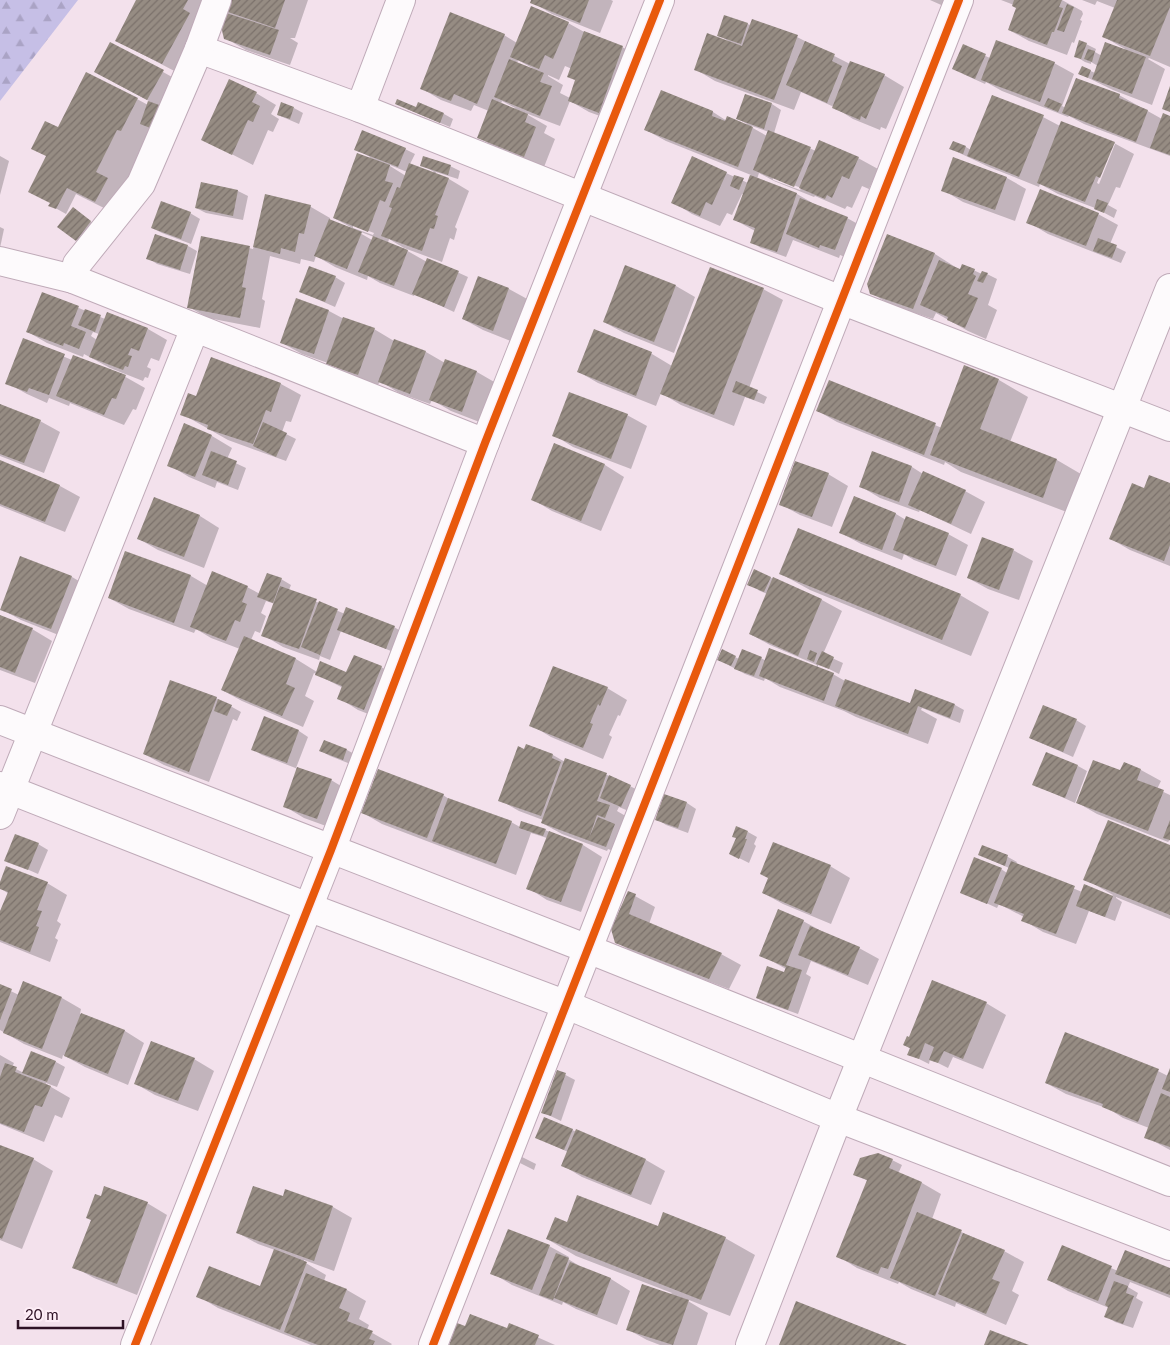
<svg xmlns="http://www.w3.org/2000/svg" width="1170" height="1345" viewBox="0 0 1170 1345" font-family="Lato,sans-serif">
<style>
.forest{fill:url(#forest-firs)}
.shadow{fill:#0003;fill-rule:evenodd}
.building{fill:url(#building-hatch)}
.lines{fill:none;stroke-linecap:round;stroke-linejoin:round}
.street-casing{stroke:#bfaab8;stroke-width:30}
.secondary-casing{stroke:#bfaab8;stroke-width:30}
.street{stroke:#fdfafc;stroke-width:28}
.secondary{stroke:#fdfafc;stroke-width:28}
.cycleway-casing{stroke:#fdedf6;stroke-width:11}
.cycleway{stroke:#e8590c;stroke-width:8}
</style>
<defs>
<pattern id="forest-firs" width="22" height="20" patternUnits="userSpaceOnUse" patternTransform="scale(1.25)"><rect width="22" height="20" fill="#c6bfe6"/><path d="M5 1l3.5 6h-7zM16 11l3.5 6h-7z" fill="#aaa3c5"/></pattern>
<pattern id="building-hatch" width="6" height="6" patternUnits="userSpaceOnUse" patternTransform="scale(1.25)"><rect width="6" height="6" fill="#968c83"/><path d="M-1 1l2-2M0 6l6-6M5 7l2-2" fill="none" stroke="#7b716b"/></pattern>
</defs>
<rect width="100%" height="100%" fill="#f3e1ec"/>
<polygon class="forest" points="0,0 78,0 0,101"/>
<g class="shadow">
<polygon points="137,0 212,0 182,75 117,41"/>
<polygon points="229,0 308,0 295,38 290,38 298,43 290,65 246,50 225,38 222,22"/>
<polygon points="532,0 611,0 613,1 600,33 552,14 532,2"/>
<polygon points="930,0 951,0 948,8"/>
<polygon points="1001,0 1062,0 1082,11 1083,14 1080,20 1082,21 1074,43 1072,42 1067,55 1029,41 1009,30 1017,8 1014,5"/>
<polygon points="1082,0 1170,0 1170,67 1149,58 1148,59 1165,69 1152,105 1113,90 1080,74 1082,67 1095,73 1098,66 1091,62 1091,64 1085,62 1075,56 1086,44 1096,49 1095,52 1102,56 1125,49 1104,37 1115,8 1097,1 1095,5"/>
<path d="M568,23L586,33L622,47L642,58L619,123L589,112L570,101L560,126L528,114V115L547,126L544,133L555,139L544,167L498,149L478,137L489,111L474,105L471,111L441,100L421,88L504,35L517,43ZM518,60L532,68L531,69L517,64ZM565,66L572,69L576,80L570,98L560,93L563,85L548,76V75L559,80ZM502,101L515,108L514,110L501,104Z"/>
<polygon points="747,24 797,37 850,64 884,75 904,87 886,129 881,127 880,130 853,119 834,107 801,92 794,110 715,81 695,69 728,42 728,41 719,35"/>
<polygon points="963,46 990,58 1054,63 1074,74 1062,106 1066,108 1119,95 1162,119 1170,117 1170,156 1084,124 1069,116 1068,117 1002,91 986,82 985,84 963,74"/>
<polygon points="163,72 183,83 124,218 76,194 66,214 50,205 51,203 39,174 59,129 137,99 148,105 149,101 115,83"/>
<polygon points="256,93 276,105 271,114 279,119 273,132 268,130 253,165 202,139"/>
<path d="M772,104L781,110L774,133L816,151L858,158L878,169L869,189L862,186L852,208L847,206L845,209L815,196L814,197L774,181L759,173L757,179L797,194L816,205L847,218L867,229L855,261L840,255L839,258L793,240L786,257L761,248L751,242L755,231L735,220L744,194H742L732,215L727,213L720,226L692,214L673,202L693,158L748,183L751,175L666,141L646,130L713,112L727,121L746,125L747,124L738,119ZM752,126L769,132L767,136L751,127ZM773,177L801,188L800,190L773,180Z"/>
<polygon points="294,108 303,113 299,124 278,115"/>
<polygon points="407,109 417,109 444,114 453,119 450,127"/>
<path d="M1043,117L1060,126L1114,143L1134,154L1120,188L1116,187L1108,205L1117,210L1114,218L1095,208L1058,194L1040,184L1039,187L989,167L951,149L966,147L971,150ZM1112,144H1115L1099,184L1097,183Z"/>
<path d="M356,149H405L415,154L410,164L433,173L434,172L422,165L450,166L460,171L458,179L436,172V174L449,179L469,191L455,227L457,229L454,240L450,238L442,262L404,248L389,239L388,243L404,249L427,262L428,259L468,277L454,312L415,294L414,296L380,283L368,276L367,280L335,267L316,256L314,262L301,259L300,264L270,256L262,299L265,301L260,328L208,318L189,307L202,237L253,249L266,196L311,207L330,218V221L352,228L334,218L370,157ZM390,165L407,172L406,176L390,166ZM353,225L374,233L373,235L353,228ZM361,232L374,237L372,240L360,233Z"/>
<polygon points="0,156 9,161 0,195"/>
<polygon points="1007,178 1026,189 1015,221 963,202 943,190"/>
<polygon points="201,183 238,191 248,196 243,220 206,213 196,208"/>
<polygon points="73,209 100,228 86,245 76,240"/>
<polygon points="190,213 200,219 191,244 162,233 152,228"/>
<polygon points="1098,214 1118,225 1110,244 1126,252 1121,263 1048,234 1028,222"/>
<polygon points="0,227 4,229 0,248"/>
<polygon points="887,235 935,254 960,270 962,265 982,274 987,274 997,279 988,305 997,310 986,339 968,331 936,313 933,319 891,305 871,293"/>
<polygon points="188,246 197,251 190,274 157,264 148,258"/>
<polygon points="335,277 345,283 335,307 301,292"/>
<polygon points="479,278 509,289 529,300 513,342 483,330 463,319"/>
<polygon points="676,286 695,297 674,353 624,333 604,322"/>
<polygon points="763,289 783,300 749,388 767,397 764,404 745,397 734,426 681,405 661,393 656,406 598,383 579,372 594,331 652,354 672,366"/>
<path d="M43,293L105,319L108,313L148,329L167,340L159,361L151,358L147,367L151,369L148,378L145,377L143,381L110,368L84,354L83,357L47,343L28,332ZM93,332L99,334L97,340L91,336Z"/>
<polygon points="297,300 329,311 344,319 374,329 394,341 426,352 445,363 477,372 496,383 482,423 451,411 432,400 430,404 399,393 380,381 378,385 348,374 328,363 302,354 282,343"/>
<polygon points="24,340 72,360 122,375 145,388 136,410 133,409 124,425 70,403 69,406 49,398 47,403 27,394 7,383"/>
<polygon points="212,358 281,384 301,395 291,422 286,421 282,432 296,439 286,461 228,440 182,414 197,398"/>
<polygon points="999,380 1028,397 1010,442 1057,460 1086,477 1072,514 961,472 945,462 944,465 837,422 818,411 830,381 942,428"/>
<polygon points="0,405 40,421 60,432 44,473 0,456"/>
<polygon points="627,415 647,426 631,469 573,447 554,435"/>
<polygon points="185,425 212,436 232,448 227,459 246,468 238,490 217,482 215,488 189,477 169,465"/>
<polygon points="555,445 605,465 624,477 601,531 552,511 532,499"/>
<polygon points="872,452 912,467 923,474 965,491 985,502 971,534 920,510 919,512 880,498 860,486"/>
<polygon points="0,462 60,486 80,497 65,532 0,506"/>
<polygon points="828,474 848,486 832,527 800,515 780,504"/>
<polygon points="1170,485 1170,566 1130,550 1111,539 1145,490"/>
<polygon points="155,498 200,516 219,528 204,568 158,550 139,539"/>
<polygon points="855,498 896,514 906,520 948,534 968,545 956,576 914,560 904,554 902,560 861,544 841,533"/>
<polygon points="1013,550 1033,561 1019,600 988,589 968,578"/>
<polygon points="125,552 191,576 208,586 247,587 260,594 281,579 291,585 289,590 345,614 394,627 404,633 396,653 341,631 330,660 320,656 319,660 283,647 263,635 275,604 266,601 261,613 266,616 260,633 255,631 251,640 296,659 317,672 347,674 381,667 401,678 384,720 358,710 339,698 343,688 314,673 305,696 314,701 303,727 242,701 222,690 240,649 211,638 196,629 194,633 129,609 109,598"/>
<polygon points="21,558 72,577 91,588 71,640 21,620 1,609"/>
<polygon points="755,571 822,600 842,611 823,654 843,663 839,674 819,664 817,668 831,673 845,681 917,706 955,705 964,710 960,723 922,708 921,710 937,719 928,744 856,717 844,711 780,687 765,678 764,681 745,674 719,660 723,651 739,659 761,658 766,661 816,667 817,665 770,645 750,634 767,594 758,590"/>
<polygon points="781,574 960,595 989,612 971,656 810,590"/>
<polygon points="0,617 32,629 52,641 35,683 0,670"/>
<polygon points="607,688 627,700 620,716 618,715 609,735 612,737 603,759 551,737 531,725"/>
<polygon points="216,698 241,712 237,721 233,719 209,782 164,765 144,754"/>
<polygon points="265,718 299,731 308,737 296,768 331,780 351,792 337,830 304,818 284,806 298,769 262,755 252,749"/>
<polygon points="1076,720 1086,726 1073,757 1030,738"/>
<polygon points="527,745 553,755 565,762 566,759 607,775 640,791 631,812 619,807 617,811 629,818 616,852 608,849 607,851 562,834 542,823 543,820 519,811 500,800"/>
<polygon points="347,750 356,755 353,765 330,756 321,751"/>
<polygon points="1124,763 1141,770 1161,781 1157,789 1170,795 1170,840 1168,842 1097,814 1078,803 1121,772"/>
<polygon points="1078,766 1087,771 1075,803 1033,784"/>
<polygon points="443,795 452,801 511,822 520,827 522,822 545,830 583,845 602,857 581,912 547,900 528,888 547,838 531,833 516,875 382,824 363,813"/>
<polygon points="665,796 687,803 696,809 688,833 666,825 657,819"/>
<polygon points="748,832 757,837 754,844 756,846 749,863 731,854 737,838"/>
<polygon points="774,843 830,866 850,878 831,924 783,904 763,893 770,878"/>
<polygon points="38,844 48,850 38,874 6,860"/>
<polygon points="983,847 1008,857 1017,862 1016,864 1082,892 1112,896 1113,895 1085,879 1170,847 1170,919 1116,897 1116,898 1122,902 1115,921 1089,911 1076,944 1043,932 1023,920 1024,917 999,904 997,908 962,892 1001,869 1007,873 1009,868 980,855"/>
<polygon points="47,883 67,895 57,921 61,924 55,938 58,940 50,962 0,942 0,912 9,894 0,888 0,886"/>
<polygon points="635,896 655,907 649,924 721,954 741,965 729,989 636,954 616,942"/>
<polygon points="803,921 823,932 859,948 879,959 868,985 811,961 806,974 811,977 798,1014 767,1003 757,998 785,973 786,969 761,955"/>
<polygon points="0,986 19,995 62,998 81,1009 80,1014 125,1031 144,1043 128,1085 85,1067 63,1055 62,1059 24,1044 0,1030"/>
<polygon points="986,1003 1006,1015 983,1069 953,1057 948,1068 930,1059 929,1064 909,1054 911,1049 904,1045"/>
<polygon points="0,1055 14,1063 12,1067 24,1073 56,1062 65,1067 57,1087 46,1083 46,1084 70,1098 62,1118 55,1115 44,1142 0,1124"/>
<polygon points="194,1059 214,1071 198,1111 155,1095 136,1084"/>
<polygon points="558,1071 575,1080 561,1121 542,1112"/>
<polygon points="1158,1071 1168,1076 1170,1071 1170,1150 1146,1137 1149,1128 1123,1118 1109,1109 1066,1094 1046,1083"/>
<polygon points="572,1130 646,1160 665,1171 651,1205 582,1177 562,1165 568,1152 537,1138"/>
<polygon points="0,1146 33,1159 53,1171 22,1249 0,1240"/>
<polygon points="522,1157 536,1164 534,1170 520,1163"/>
<polygon points="892,1160 902,1165 898,1174 922,1183 941,1194 932,1219 1004,1251 1024,1262 1012,1291 1019,1295 1006,1325 956,1303 955,1307 911,1289 899,1282 898,1284 857,1268 838,1256 868,1181 855,1174"/>
<polygon points="284,1198 333,1207 352,1218 334,1271 304,1260 304,1262 326,1275 324,1281 347,1290 366,1301 359,1319 369,1325 367,1330 392,1344 391,1345 311,1345 218,1308 198,1296 261,1287 275,1250 258,1244 238,1233"/>
<polygon points="147,1203 167,1215 137,1295 94,1278 74,1267"/>
<polygon points="567,1224 658,1227 725,1238 755,1255 730,1316 689,1300 688,1301 708,1313 697,1345 660,1345 647,1340 627,1329 672,1293 576,1256 547,1239"/>
<polygon points="549,1246 569,1257 568,1259 578,1265 577,1266 611,1279 630,1291 617,1325 576,1309 563,1302 562,1305 512,1285 492,1273"/>
<polygon points="1062,1247 1118,1271 1170,1269 1170,1298 1130,1282 1128,1287 1138,1293 1136,1298 1143,1302 1133,1328 1115,1322 1106,1316 1109,1308 1068,1291 1049,1280"/>
<polygon points="510,1325 555,1345 450,1345 466,1328 508,1330"/>
</g>
<g class="building">
<polygon points="136,0 188,0 183,9 190,13 162,64 115,41"/>
<polygon points="229,0 285,0 275,28 225,11"/>
<polygon points="531,0 589,0 580,23 530,3"/>
<polygon points="1014,0 1062,0 1059,7 1063,8 1054,32 1052,32 1047,45 1008,30 1016,8 1012,6"/>
<polygon points="1117,0 1170,0 1170,7 1150,56 1102,37"/>
<polygon points="1067,4 1074,7 1064,32 1057,30"/>
<polygon points="531,6 569,22 553,59 545,55 539,69 510,57"/>
<polygon points="223,12 279,30 270,55 224,39 220,22"/>
<polygon points="450,12 505,34 477,104 454,94 451,101 420,89"/>
<polygon points="724,15 748,23 741,44 717,36"/>
<polygon points="752,19 798,35 774,100 694,70 707,33 742,46"/>
<polygon points="584,31 623,46 599,113 568,101 575,80 567,77"/>
<polygon points="996,40 1055,62 1040,102 981,80"/>
<polygon points="1079,40 1087,43 1081,59 1074,57"/>
<polygon points="805,41 835,54 832,61 842,66 827,103 786,85"/>
<polygon points="110,42 164,70 147,100 94,72"/>
<polygon points="1105,42 1146,57 1132,94 1092,79"/>
<polygon points="963,44 986,54 975,79 952,69"/>
<polygon points="1088,49 1095,51 1092,62 1084,59"/>
<polygon points="509,59 544,73 540,82 552,86 540,116 494,97"/>
<polygon points="850,61 885,74 866,119 861,116 860,120 832,108"/>
<polygon points="1082,66 1091,70 1088,78 1078,74"/>
<polygon points="86,72 138,98 121,131 117,130 96,172 108,178 95,202 67,188 56,209 48,206 50,203 28,192 46,156 31,149 45,121 58,127"/>
<polygon points="1076,78 1120,94 1119,98 1148,110 1136,142 1062,113"/>
<polygon points="229,79 257,92 252,102 260,106 253,122 248,120 232,155 201,140"/>
<polygon points="1170,86 1170,112 1162,109"/>
<polygon points="661,90 713,111 712,116 725,121 727,116 753,127 738,167 644,130"/>
<polygon points="745,94 772,103 764,129 736,119"/>
<polygon points="992,95 1044,115 1019,177 967,156"/>
<polygon points="1048,98 1062,104 1058,112 1044,106"/>
<polygon points="397,99 416,107 418,102 444,113 440,123 395,104"/>
<polygon points="492,99 528,114 525,122 536,127 524,157 477,138"/>
<polygon points="148,101 162,106 153,129 140,124"/>
<polygon points="281,102 294,107 290,119 277,115"/>
<polygon points="1163,113 1170,116 1170,155 1150,148"/>
<polygon points="1061,121 1115,142 1100,178 1096,176 1085,202 1037,183"/>
<polygon points="362,130 406,148 398,167 354,150"/>
<polygon points="768,130 811,147 794,187 753,170"/>
<polygon points="819,140 859,157 849,179 842,176 832,198 827,195 825,199 799,188"/>
<polygon points="953,141 966,146 963,154 949,149"/>
<polygon points="357,153 390,165 385,181 393,183 385,202 380,200 368,232 333,218"/>
<polygon points="423,156 451,165 448,175 420,166"/>
<polygon points="692,156 727,172 712,205 706,202 700,216 671,203"/>
<polygon points="953,157 1007,177 995,210 941,191"/>
<polygon points="409,163 449,178 435,215 438,216 434,229 430,228 422,251 381,236 392,208 389,207 397,187 400,188"/>
<polygon points="734,175 744,178 739,190 730,186"/>
<polygon points="750,175 797,193 777,252 750,243 755,228 733,220"/>
<polygon points="201,182 238,190 233,216 195,208"/>
<polygon points="1040,189 1099,213 1086,246 1026,223"/>
<polygon points="265,194 311,205 304,234 299,233 295,252 281,248 280,254 253,247"/>
<polygon points="800,198 848,217 835,250 820,245 819,248 786,234"/>
<polygon points="1097,199 1108,203 1104,213 1094,209"/>
<polygon points="161,201 191,212 181,239 151,228"/>
<polygon points="73,207 91,221 76,241 57,227"/>
<polygon points="329,219 362,232 347,269 314,256"/>
<polygon points="155,234 188,245 180,270 146,259"/>
<polygon points="887,234 935,253 913,309 870,294 867,284"/>
<polygon points="201,236 250,246 242,287 246,288 240,318 187,308"/>
<polygon points="373,236 408,250 394,286 358,272"/>
<polygon points="1098,238 1117,245 1112,258 1093,251"/>
<polygon points="427,258 459,271 444,307 412,294"/>
<polygon points="939,260 960,269 962,264 975,269 973,274 976,276 968,294 978,298 965,328 947,320 948,317 920,305"/>
<polygon points="625,265 676,285 654,342 603,322"/>
<polygon points="309,266 336,276 325,302 299,292"/>
<polygon points="710,267 764,288 714,415 660,394"/>
<polygon points="982,271 988,273 983,283 977,281"/>
<polygon points="478,276 509,288 493,331 462,319"/>
<polygon points="42,292 79,306 71,326 86,332 79,349 64,343 63,346 26,332"/>
<polygon points="296,298 329,310 314,354 280,343"/>
<polygon points="85,309 101,315 95,332 78,325"/>
<polygon points="107,312 148,328 139,351 131,348 128,355 132,356 128,367 125,366 123,370 89,357"/>
<polygon points="343,317 375,328 358,375 326,364"/>
<polygon points="594,329 652,352 636,396 577,372"/>
<polygon points="23,338 65,354 49,395 29,388 27,392 5,384"/>
<polygon points="394,339 426,351 410,394 378,382"/>
<polygon points="73,355 126,375 116,399 112,398 104,415 56,396"/>
<polygon points="211,357 281,383 271,412 266,410 253,444 207,429 208,425 180,415 188,393 196,396"/>
<polygon points="445,359 477,371 462,412 429,400"/>
<polygon points="964,365 999,379 980,429 1057,459 1043,498 930,455"/>
<polygon points="829,380 936,423 924,455 816,411"/>
<polygon points="736,381 758,390 754,400 732,392"/>
<polygon points="569,392 628,414 611,459 552,436"/>
<polygon points="0,404 41,420 24,463 0,454"/>
<polygon points="263,422 287,433 276,457 253,446"/>
<polygon points="184,423 212,435 195,477 167,466"/>
<polygon points="554,443 605,464 581,521 531,500"/>
<polygon points="211,451 237,461 228,485 202,475"/>
<polygon points="872,451 912,466 899,502 859,487"/>
<polygon points="0,460 60,485 45,522 0,504"/>
<polygon points="795,461 829,473 812,517 779,505"/>
<polygon points="923,471 966,490 951,524 908,505"/>
<polygon points="1149,475 1170,483 1170,545 1164,561 1109,539 1132,483 1144,488"/>
<polygon points="854,496 896,513 882,550 839,533"/>
<polygon points="154,497 200,515 184,557 137,539"/>
<polygon points="906,516 949,533 936,566 893,550"/>
<polygon points="798,528 961,594 942,640 779,574"/>
<polygon points="982,537 1014,549 999,590 967,578"/>
<polygon points="125,551 191,575 174,623 108,598"/>
<polygon points="20,556 72,576 51,629 0,610"/>
<polygon points="754,569 771,577 764,592 747,585"/>
<polygon points="212,571 248,586 242,602 247,604 240,622 235,620 226,641 190,627"/>
<polygon points="267,573 282,578 273,603 257,597"/>
<polygon points="773,577 822,599 798,656 749,634"/>
<polygon points="280,586 317,599 299,649 261,636"/>
<polygon points="319,601 338,609 320,655 301,647"/>
<polygon points="346,607 395,626 386,649 337,630"/>
<polygon points="0,615 33,628 15,673 0,667"/>
<polygon points="244,636 296,658 286,684 295,688 282,716 221,690"/>
<polygon points="769,648 834,673 824,701 759,676"/>
<polygon points="722,649 736,656 731,666 717,660"/>
<polygon points="742,649 762,657 754,676 734,669"/>
<polygon points="810,650 817,653 814,662 807,659"/>
<polygon points="822,651 834,657 829,669 816,664"/>
<polygon points="354,655 382,666 364,710 337,699 342,686 315,675 320,661 346,672"/>
<polygon points="553,666 608,687 600,706 598,704 590,723 593,724 583,748 529,726"/>
<polygon points="845,679 910,703 915,689 955,704 950,718 918,706 908,734 835,706"/>
<polygon points="170,680 217,697 189,772 143,754"/>
<polygon points="218,699 232,705 227,716 214,711"/>
<polygon points="1043,705 1077,719 1063,752 1029,738"/>
<polygon points="264,716 299,730 287,763 251,750"/>
<polygon points="324,740 347,749 343,760 319,751"/>
<polygon points="526,744 553,754 552,758 561,762 541,816 498,801 518,746 524,749"/>
<polygon points="1046,752 1078,765 1065,798 1032,785"/>
<polygon points="565,758 607,773 597,801 610,805 605,818 597,815 589,838 598,817 615,824 606,847 541,823"/>
<polygon points="1093,760 1120,770 1124,762 1141,769 1137,780 1164,790 1148,831 1076,803"/>
<polygon points="297,767 332,779 317,819 283,807"/>
<polygon points="378,769 444,794 427,838 361,813"/>
<polygon points="609,775 631,785 621,807 600,798"/>
<polygon points="664,794 687,802 678,828 655,820"/>
<polygon points="448,798 512,821 496,864 432,841"/>
<polygon points="1108,820 1170,845 1170,915 1083,880"/>
<polygon points="1170,820 1170,840 1163,838"/>
<polygon points="521,821 546,829 543,836 519,828"/>
<polygon points="736,826 748,831 745,839 747,839 739,859 729,854 736,838 732,837"/>
<polygon points="549,831 583,844 561,902 526,889"/>
<polygon points="15,834 39,843 28,870 4,861"/>
<polygon points="773,842 831,865 811,914 762,893 768,878 760,874"/>
<polygon points="982,845 1008,855 1005,866 978,855"/>
<polygon points="974,857 1002,868 987,904 960,893"/>
<polygon points="1011,861 1075,886 1056,934 1021,921 1024,914 994,903"/>
<polygon points="6,866 48,882 37,910 42,911 36,926 39,927 30,952 0,940 0,911 8,892 0,889 0,882"/>
<polygon points="1084,884 1113,896 1105,917 1076,906"/>
<polygon points="628,891 636,894 629,914 722,953 709,979 615,943 611,929"/>
<polygon points="778,909 804,920 786,965 802,970 788,1010 756,998 767,966 784,972 786,967 759,956"/>
<polygon points="810,926 860,947 848,975 798,955"/>
<polygon points="932,980 987,1002 963,1059 944,1051 938,1063 929,1060 934,1047 925,1043 919,1059 907,1055 910,1048 903,1045 907,1036 909,1037"/>
<polygon points="23,981 62,997 42,1049 3,1033"/>
<polygon points="0,984 12,989 0,1020"/>
<polygon points="81,1013 125,1030 108,1074 64,1056"/>
<polygon points="1065,1032 1159,1069 1138,1122 1102,1107 1103,1104 1045,1083"/>
<polygon points="151,1041 195,1058 178,1101 134,1084"/>
<polygon points="31,1051 56,1061 47,1082 22,1073"/>
<polygon points="5,1063 17,1067 15,1072 51,1086 42,1107 35,1105 24,1132 0,1123 0,1077"/>
<polygon points="1170,1068 1170,1092 1162,1089"/>
<polygon points="557,1070 566,1073 551,1116 541,1113"/>
<polygon points="1161,1093 1170,1097 1170,1147 1144,1138"/>
<polygon points="544,1117 573,1129 564,1150 535,1138"/>
<polygon points="576,1129 646,1159 631,1195 561,1166"/>
<polygon points="0,1145 34,1158 2,1239 0,1238"/>
<polygon points="878,1153 893,1159 889,1168 922,1182 888,1269 881,1267 878,1274 836,1257 867,1180 853,1175 860,1158"/>
<polygon points="104,1186 148,1202 117,1284 72,1268 91,1220 86,1218 95,1194 101,1196"/>
<polygon points="253,1186 283,1196 285,1189 333,1206 314,1261 236,1233"/>
<polygon points="577,1195 658,1226 663,1212 726,1237 701,1300 546,1239 555,1217 567,1222"/>
<polygon points="917,1212 962,1230 935,1296 890,1278"/>
<polygon points="508,1229 550,1245 532,1290 490,1274"/>
<polygon points="963,1233 1005,1250 992,1279 1000,1282 986,1314 938,1294"/>
<polygon points="1062,1245 1112,1266 1098,1301 1047,1280"/>
<polygon points="274,1249 307,1262 280,1330 196,1297 209,1266 260,1286"/>
<polygon points="1125,1250 1170,1268 1170,1295 1115,1274"/>
<polygon points="556,1253 569,1258 553,1300 539,1295"/>
<polygon points="570,1262 611,1278 597,1315 554,1298"/>
<polygon points="306,1273 347,1289 339,1308 350,1313 347,1321 373,1331 369,1339 375,1341 373,1345 318,1345 284,1332"/>
<polygon points="1114,1281 1128,1286 1126,1293 1134,1296 1123,1324 1104,1317 1108,1307 1105,1305"/>
<polygon points="642,1284 689,1300 673,1345 626,1330"/>
<polygon points="796,1301 907,1345 779,1345"/>
<polygon points="470,1314 507,1328 509,1323 539,1335 535,1345 449,1345 457,1323 465,1326"/>
<polygon points="990,1330 1029,1345 984,1345"/>
</g>
<g class="lines">
<defs>
<g id="street">
<polyline points="199,49 360,108 841,300 1170,427"/>
<polyline points="360,108 401,0"/>
<polyline points="0,261 73,279 485,443"/>
<polyline points="73,279 77,264 141,184 199,49 217,0"/>
<polyline points="0,720 588,949 1170,1182"/>
<polyline points="0,786 308,907 567,1005 838,1118 1170,1246"/>
<polyline points="0,815 195,328"/>
<polyline points="135,1345 331,850 485,443 660,0"/>
<path d="M433,1345C610,897 782,448 959,0"/>
</g>
<polyline id="secondary" points="750,1345 838,1118 1170,288"/>
</defs>
<use href="#street" class="street-casing"/>
<use href="#secondary" class="secondary-casing"/>
<use href="#street" class="street"/>
<use href="#secondary" class="secondary"/>
<defs>
<g id="cycleway">
<polyline points="135,1345 331,850 485,443 660,0"/>
<path d="M433,1345C610,897 782,448 959,0"/>
</g>
</defs>
<use href="#cycleway" class="cycleway-casing"/>
<use href="#cycleway" class="cycleway"/>
</g>
<path d="M18 1320v8h105v-8" fill="none" stroke="#2e1225" stroke-width="2.5"/>
<text x="25" y="1320" font-size="15" fill="#2e1225" stroke="#fdedf6" stroke-width="4" paint-order="stroke">20 m</text>
</svg>
